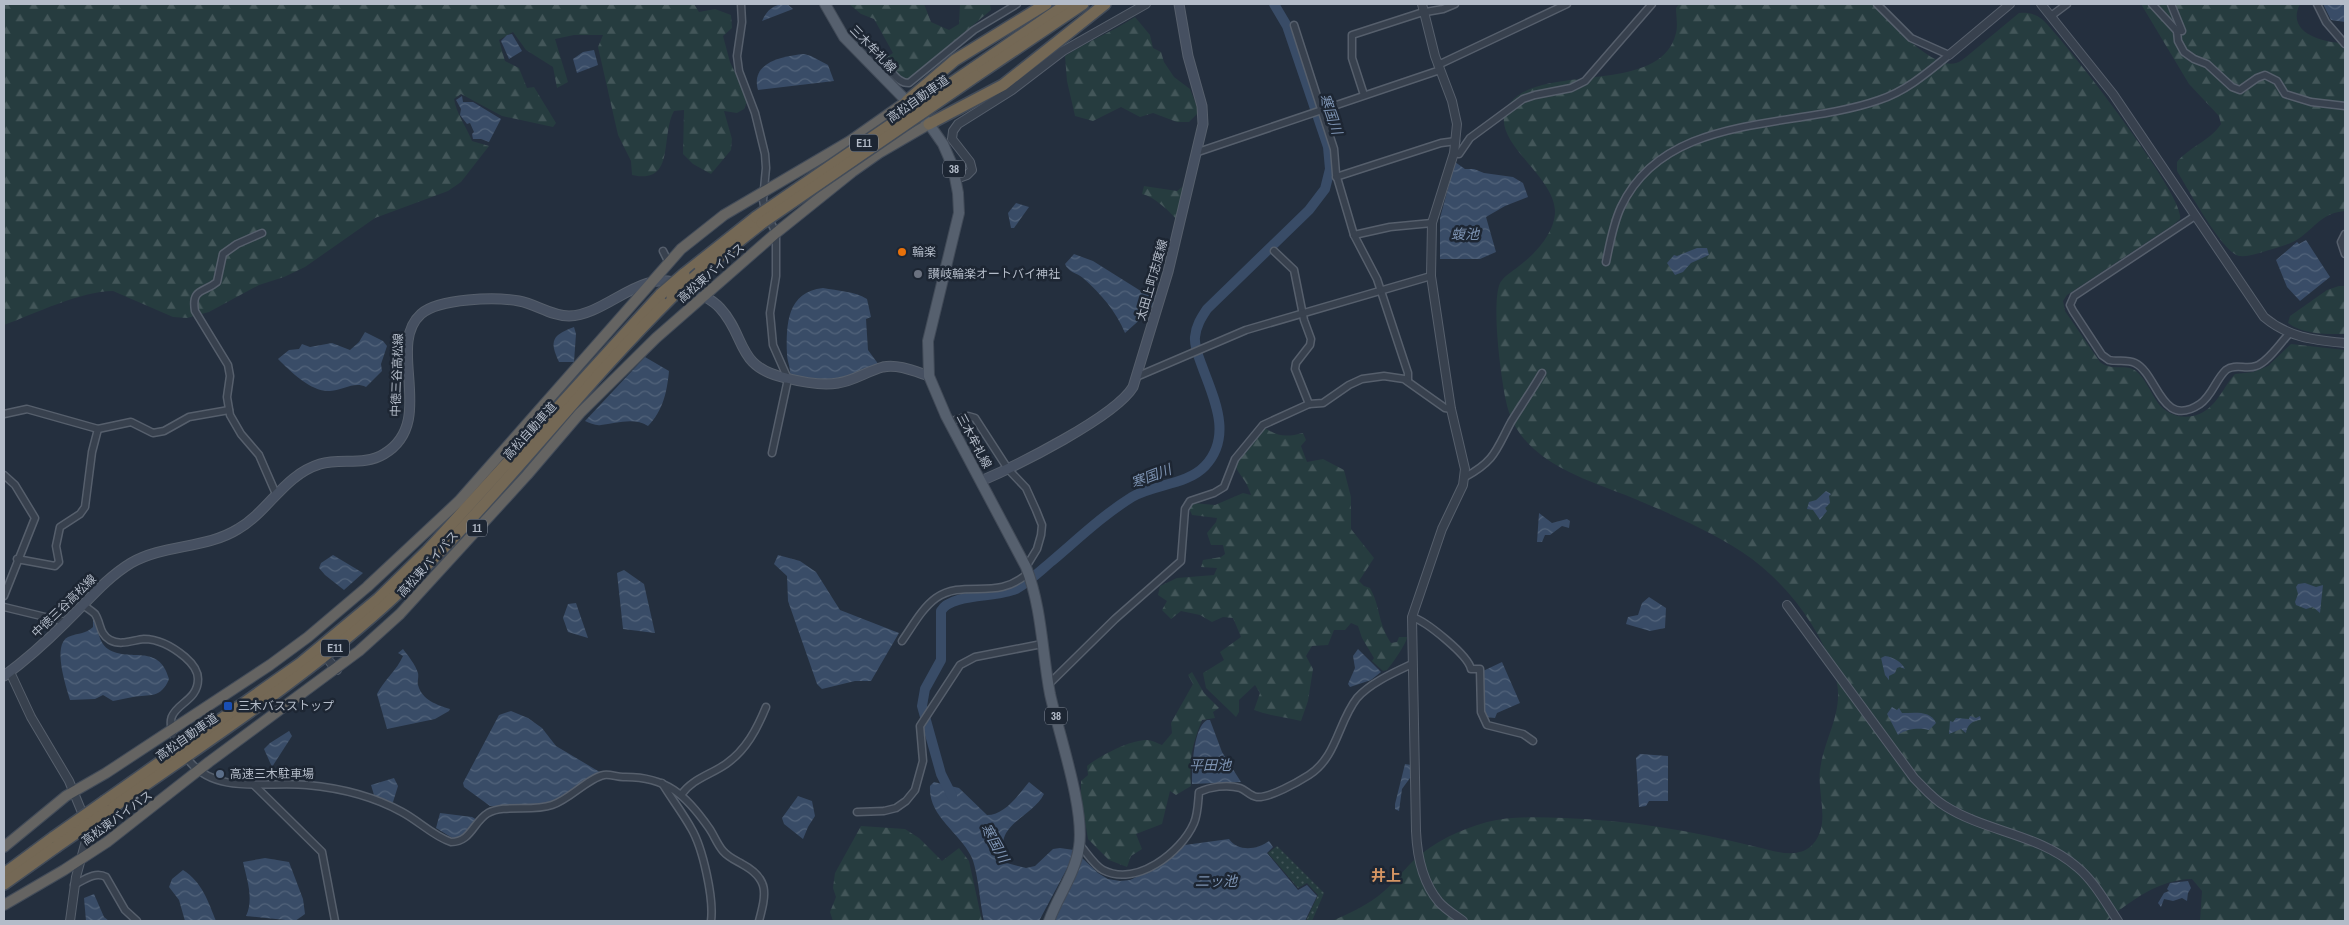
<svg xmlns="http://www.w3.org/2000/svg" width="2349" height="925" viewBox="0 0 2349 925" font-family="'Archivo Narrow','Noto Sans JP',sans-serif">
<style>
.forest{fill:url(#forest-firs)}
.park{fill:url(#park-dots)}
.water{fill:url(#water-waves)}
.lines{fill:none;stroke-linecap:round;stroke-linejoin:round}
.river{stroke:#394c67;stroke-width:10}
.minor-casing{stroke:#565f6c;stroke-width:9}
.tertiary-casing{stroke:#565f6c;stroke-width:10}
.secondary-casing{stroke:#565f6c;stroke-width:11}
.primary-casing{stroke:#414a57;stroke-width:12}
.trunk-casing{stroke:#434c59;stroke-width:12}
.motorway-casing{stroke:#434c59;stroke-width:14}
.minor{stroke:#38414e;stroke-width:6}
.tertiary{stroke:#38414e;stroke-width:8}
.secondary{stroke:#465061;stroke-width:9}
.primary{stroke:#56606e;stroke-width:10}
.trunk{stroke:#656462;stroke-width:10}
.motorway{stroke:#746855;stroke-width:11}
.motorway-bridge-casing{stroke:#434c59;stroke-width:14;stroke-linecap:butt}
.motorway-bridge{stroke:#746855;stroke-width:11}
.food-dot{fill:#e8710a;stroke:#1d2633;stroke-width:2}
.worship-dot{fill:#6b7280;stroke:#1d2633;stroke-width:2}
.transit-dot{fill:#1a4fb4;stroke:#1d2633;stroke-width:2}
.service-dot{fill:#5c6f8a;stroke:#1d2633;stroke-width:2}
.labels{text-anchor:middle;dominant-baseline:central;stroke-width:5;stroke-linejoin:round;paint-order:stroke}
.shield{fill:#1d2633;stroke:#878f9c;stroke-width:1}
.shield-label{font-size:11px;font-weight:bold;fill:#b4bcc9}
.street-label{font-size:12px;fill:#b4bcc9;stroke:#1d2633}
.poi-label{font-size:12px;fill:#b4bcc9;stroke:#1d2633;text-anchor:start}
.water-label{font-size:14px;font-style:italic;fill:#7c92b1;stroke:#1d2633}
.quarter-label{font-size:15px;font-weight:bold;fill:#d59563;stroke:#1d2633}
</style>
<defs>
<pattern id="forest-firs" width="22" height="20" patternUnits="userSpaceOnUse" patternTransform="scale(1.25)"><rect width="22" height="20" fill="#263c3f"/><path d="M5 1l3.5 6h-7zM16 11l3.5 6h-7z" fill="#435659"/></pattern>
<pattern id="park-dots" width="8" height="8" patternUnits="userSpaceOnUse" patternTransform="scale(1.25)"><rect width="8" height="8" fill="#263c3f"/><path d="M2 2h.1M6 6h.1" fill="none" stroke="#435659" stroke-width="1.8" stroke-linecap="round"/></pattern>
<pattern id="water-waves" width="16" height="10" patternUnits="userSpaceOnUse" patternTransform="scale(1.25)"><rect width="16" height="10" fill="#394c67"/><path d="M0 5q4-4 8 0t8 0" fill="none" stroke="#53647b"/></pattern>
</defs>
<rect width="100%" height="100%" fill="#242f3e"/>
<g class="forest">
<path d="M4,4H694L699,12L715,9L731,15L732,28L723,36L730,62L748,100L744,109L737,113L724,111L732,139L731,150L711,174L693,164L683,154L684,110L674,111C660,137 676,185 632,175L631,161L618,135L598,47L603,35H574L555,39L568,82L557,88L553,67L526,50L513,32L499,40L505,61L519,68L527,88L534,87L556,123L553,127L502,116L461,94L454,99C457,115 466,126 472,141L489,146L461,182L448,191L375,218L305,267L284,277L259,285L209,312L187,318L173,317L113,291C81,291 34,314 4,325Z"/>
<polygon points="849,4 924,4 931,22 949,30 959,24 960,4 990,4 991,10 908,80 900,77 884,59 893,53 874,19 861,14"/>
<path d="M1679,4H1873C1888,20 1932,70 1956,63C1960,62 1963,59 1966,57L2019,13C2028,12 2036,14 2043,20C2065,41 2187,198 2180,219L2173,225L2067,295L2063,301L2065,311L2100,362C2113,372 2125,363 2136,371C2145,378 2151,393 2158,403C2171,420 2196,422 2212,405C2221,396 2226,384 2235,374L2253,372L2268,366L2291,344L2345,350V921H2200L2202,891L2192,879C2160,879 2130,901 2106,921H1332C1350,913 1368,905 1383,892C1394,883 1403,871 1413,861C1433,842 1461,829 1487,822C1512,816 1538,817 1564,818C1630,820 1692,831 1757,847C1774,851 1799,860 1813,844C1831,824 1817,794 1820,770C1825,733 1847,710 1834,671C1818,624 1784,580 1742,552C1710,531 1671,514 1635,499C1586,479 1518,462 1506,401C1501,378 1491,304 1500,283C1504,276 1513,271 1519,266C1535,254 1555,233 1555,211C1554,172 1481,137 1511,102C1544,63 1661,96 1676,33C1678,25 1676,16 1676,8Z"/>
<path d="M2141,4H2300C2285,33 2324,43 2345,43V211C2323,213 2317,225 2301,237C2292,244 2279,247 2269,250C2260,253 2249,257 2239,256C2222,252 2187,187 2177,171V162C2189,147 2210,141 2221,124L2219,116L2189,84Z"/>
<path d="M1135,17L1150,35L1153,48L1161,52L1164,62L1174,77L1190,89L1199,112L1189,122H1177L1153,113L1140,117L1121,107L1093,121L1075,116L1067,81L1065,56C1088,41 1112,32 1135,17Z"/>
<path d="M1186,184L1178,221C1169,211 1155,197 1142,194L1144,186L1177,191Z"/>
<path d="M2339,286H2345V334C2326,334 2304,335 2288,323L2290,316L2327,290Z"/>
<path d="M1265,428C1278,437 1287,437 1303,433L1306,440L1301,446L1307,462L1323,459L1344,470L1351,497V529L1374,558L1359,581L1364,586L1370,588C1381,608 1377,621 1391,643L1397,642L1399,637H1407C1407,643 1392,664 1387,670L1383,671L1372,661L1374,658L1362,638L1358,626L1351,623L1345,630H1334L1328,645L1312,646L1306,656L1313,669L1308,701L1301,721C1285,717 1270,716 1254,710L1260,693L1255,685L1239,700V712L1236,717L1232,713L1206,688L1203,673L1224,660L1220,652L1241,637L1233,618L1223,617L1212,622L1200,615L1181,611L1171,619L1162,610L1167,601L1158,595L1160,586L1177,578L1214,575L1217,568L1201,567L1203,560L1221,557L1225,554L1223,545H1211L1207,533L1216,522L1217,518L1192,515L1189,508L1193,503L1215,505L1243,493L1251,495C1246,479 1242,479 1235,466L1239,457Z"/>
<path d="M1192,672L1204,693L1219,708L1213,712L1215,718L1202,720C1192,745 1189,759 1191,786L1176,795L1170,791L1162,824L1136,834L1142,849L1131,856L1127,867L1109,860L1088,839L1081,798V781L1088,775L1087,766C1099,756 1132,739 1147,740C1152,740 1157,743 1162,745L1172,733L1171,723L1193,684L1188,675Z"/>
<polygon points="861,826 905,829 919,838 942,861 959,848 969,861 982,921 833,921 830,912 836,897 833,888 835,873"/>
</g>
<polygon class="park" points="1277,846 1324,893 1312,921 1306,921 1318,895 1307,883 1298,888 1268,853"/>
<g class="water">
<path d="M787,4L793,9L762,21C767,10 773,4 787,4Z"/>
<polygon points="2323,4 2345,4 2345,22 2331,20"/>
<polygon points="512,34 522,51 509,59 501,41 507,35"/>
<polygon points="594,50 598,65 577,73 573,59 583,52"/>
<path d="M804,54L811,56L828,65L834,81L758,90C750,62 783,56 804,54Z"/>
<polygon points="462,96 463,102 473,102 501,119 489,142 481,139 473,139 472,134 474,132 470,123 467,124 460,115 461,109 456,100"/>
<polygon points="1455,162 1465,169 1474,169 1484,173 1513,177 1523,183 1528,197 1505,206 1486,217 1496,252 1480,259 1440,259 1440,218"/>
<polygon points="1016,203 1029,207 1014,228 1011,228 1008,213"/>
<polygon points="2306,240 2330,277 2300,301 2287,287 2276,260 2297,242 2299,244"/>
<polygon points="1697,248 1707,248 1709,255 1691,263 1683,272 1675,275 1667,263 1674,255 1677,256"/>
<path d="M1074,254L1093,261L1144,293L1157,296L1154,307L1125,333C1116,311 1101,294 1083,278C1077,273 1068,272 1065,264Z"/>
<path d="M823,288C838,291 854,291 867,299L871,317L866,319L868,350L879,365L855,376L825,383L790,376C791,367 787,362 787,354C786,324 787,292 823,288Z"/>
<path d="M574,327L576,334L574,362H559C549,341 552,335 574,327Z"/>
<path d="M365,332L383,341L387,346L381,364L382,371L366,387C354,381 344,390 330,391C311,392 291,372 278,359L289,350L299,349L302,344L310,347L332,343L350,350L359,342Z"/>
<path d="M645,357L669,371C667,392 663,411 648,426C635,417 616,423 601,425C596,426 590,423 585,421Z"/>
<polygon points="1826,491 1831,494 1829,496 1830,503 1825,508 1827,511 1820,520 1813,510 1807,509 1809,502 1816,500"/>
<polygon points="1539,513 1552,523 1567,519 1570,521 1569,528 1562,526 1550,535 1545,535 1542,542 1537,542"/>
<polygon points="333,555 363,573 344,590 325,575 319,568 321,563"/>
<polygon points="778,555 800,561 816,572 840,610 899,633 871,681 855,681 822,689 817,684 788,601 787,576 774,564"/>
<polygon points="624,570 644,584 655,633 623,629 617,573"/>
<polygon points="2305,583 2316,587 2323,585 2320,613 2313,607 2306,609 2296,605 2295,602 2298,594 2296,587 2298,584"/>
<polygon points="1649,597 1666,608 1665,628 1650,631 1626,624 1628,617 1638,615 1642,603"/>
<polygon points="576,603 588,638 568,632 563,618 568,604"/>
<path d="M93,619C99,627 97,641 108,649C129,663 159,642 169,679C161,699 149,694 133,697C126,698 120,700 113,701L103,695L95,699L70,700C66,686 52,645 68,637C77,633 86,634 93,627Z"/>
<path d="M403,649C409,657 415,664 418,673C419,677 417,682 418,685C422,700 437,705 450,709L449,711L435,719L387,729L377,694C384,680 397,670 403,656L398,653Z"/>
<polygon points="1358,649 1381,672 1371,680 1350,687 1348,684 1355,668 1353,656"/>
<path d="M1885,656C1893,657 1902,662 1905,669L1900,667L1897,668L1895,673L1889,676V680L1885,675L1881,658Z"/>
<polygon points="1502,662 1520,703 1497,713 1495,718 1485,717 1483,671"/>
<path d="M1892,707L1897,710L1899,708L1902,713C1914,713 1931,710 1936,723L1929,730C1920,728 1908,728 1898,735L1887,714Z"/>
<polygon points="511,711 528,718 542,728 556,746 603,774 560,801 523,808 490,806 464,787 463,783 499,715"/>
<path d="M1970,716L1976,718L1980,716L1981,720C1973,720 1967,725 1966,733L1961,729L1949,734L1950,721L1953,722L1956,718L1969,719Z"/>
<path d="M1207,720H1210L1222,752L1241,782L1192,784C1192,769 1193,728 1207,720Z"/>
<polygon points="289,731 292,736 272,767 264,749 270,743"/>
<polygon points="1640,754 1668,756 1668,801 1649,801 1646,806 1639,807 1636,758"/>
<polygon points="1405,764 1411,765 1410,778 1402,789 1399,811 1395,809 1395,804"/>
<polygon points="394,778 398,786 393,802 391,803 374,795 371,785"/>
<path d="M934,782L959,788L987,815C1005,815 1018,795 1029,782L1044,794C1035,812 1009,821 1004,838C1001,846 1004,854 1003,862L1026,868L1035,866L1053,849L1060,848L1074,850L1071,861L1039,921H984C980,904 978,870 971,856C959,832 928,816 930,786Z"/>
<polygon points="798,796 812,801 815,816 808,827 803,839 784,824 782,818"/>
<polygon points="440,813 472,817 477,820 465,836 454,839 436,828"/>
<path d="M1229,839C1238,852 1257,850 1269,841L1273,847L1267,853L1298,890L1307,885L1317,896L1305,921H1051L1079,855L1098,873L1108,879L1120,881L1130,880L1159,866L1185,845Z"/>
<path d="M265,858L289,862L303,899L305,914L295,921L246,916C254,899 247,880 243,862Z"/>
<path d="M183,870C202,882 208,901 216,921H185L179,900L169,887L172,879Z"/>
<polygon points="2188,881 2191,888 2188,893 2187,901 2182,898 2173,901 2164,899 2161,907 2158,903 2164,893 2169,891 2167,889 2170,883"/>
<polygon points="94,894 104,917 109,921 86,921 84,898"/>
</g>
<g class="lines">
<path class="river" d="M952,796L941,774L922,706L925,689L941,660V611C951,593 997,598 1016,589C1029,582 1040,571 1052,561C1078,539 1103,515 1132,497C1154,484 1187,485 1205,466C1233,436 1214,399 1202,366C1199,358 1194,346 1195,337C1196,326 1201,318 1207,309L1309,210L1325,189L1330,169L1328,147L1287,26L1274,4"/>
<defs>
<g id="minor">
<polyline points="741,4 742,22 737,56 739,71 755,113 765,154 766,168 763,200 765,211 776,233 776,276 770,313 773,345 788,379 772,453"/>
<polyline points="2152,4 2177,31 2178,41 2184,52 2194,59 2207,64 2232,87 2240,90 2257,78 2265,75 2277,81 2285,94 2311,102 2345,106"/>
<polyline points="2171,4 2182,31 2177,31"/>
<polyline points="2317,4 2326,22 2345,44"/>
<polyline points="2051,16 2067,4"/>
<polyline points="1294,25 1334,149 1336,174 1354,235 1377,279 1408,373 1408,381"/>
<polyline points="1438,65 1567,4"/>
<path d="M873,67L879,63C892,67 895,83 909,83L974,30L1017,4"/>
<polyline points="1364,95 1352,58 1352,35 1420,13 1443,9 1455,4"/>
<polyline points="1198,152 1440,70"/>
<polyline points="1454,153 1459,154 1470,138 1523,99 1535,95 1571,88 1585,81 1652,4"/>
<polyline points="1336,177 1441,143 1456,141"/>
<path d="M2195,216L2074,296L2070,305L2073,311L2102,355L2109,360C2117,362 2127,359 2135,363C2158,374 2161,430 2200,404C2212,396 2216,379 2226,370C2235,363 2246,370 2256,366C2268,362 2280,343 2289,334"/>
<path d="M262,233L237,244L223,254L217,282C204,293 191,288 195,311L228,365L230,376L227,397L230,415L241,434L259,455L276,494"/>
<polyline points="2345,234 2341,242 2345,254"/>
<polyline points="1354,235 1390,227 1432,223"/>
<polyline points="663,251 669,263"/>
<polyline points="1274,251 1294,270 1304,320 1311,339 1310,345 1296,363 1295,369 1309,404"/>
<path d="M1606,262C1610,243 1613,224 1621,207C1666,111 1794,130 1879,100C1906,91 1927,73 1949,55L1911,38L1877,4"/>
<polyline points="1136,377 1246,330 1431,276"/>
<polyline points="4,414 27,409 98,429 131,422 153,433 164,431 189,417 229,410"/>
<polyline points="949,422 968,416 975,418 1008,469 1026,488 1036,510 1042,525 1041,535 1037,549 1026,567"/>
<polyline points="4,475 15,485 35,518 4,596"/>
<path d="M1465,477C1495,461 1496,450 1511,422C1521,406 1532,390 1542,373"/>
<polyline points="17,559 55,566 59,562 56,546 60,527 80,514 85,507 92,452 98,429"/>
<path d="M83,605C87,608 92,611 95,614C101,623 99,634 110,640C121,646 133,640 144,639C160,639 173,647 185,657C192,663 198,670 198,679C198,709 155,702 177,743"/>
<polyline points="4,607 66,622"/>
<path d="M1412,617C1426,621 1468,655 1471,669H1480L1481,712L1487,725L1523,734L1533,741"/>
<path d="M902,641C912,627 922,608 936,598C965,578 997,602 1028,573"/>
<polyline points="1049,684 1115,619 1181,561 1185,509 1190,501 1214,493 1224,487 1235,459 1263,425 1309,404 1323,403 1349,385 1362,379 1384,376 1404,379 1445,408 1451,409"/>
<path d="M190,762C218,795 268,781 307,785C340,788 373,796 402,812C419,821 433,836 451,842C471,842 473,822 488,813C505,804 532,812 552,805C570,799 588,778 604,775C610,774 617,777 623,777C666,776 686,795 709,828C714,835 717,844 723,851C728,857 735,860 742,864C770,879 766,894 759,921"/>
<path d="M662,783C671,798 682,812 691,828C703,848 714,899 711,921"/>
<polyline points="254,785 322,852 335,921"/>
<path d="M681,795C692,779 710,775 726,764C746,750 757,729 766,707"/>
<polyline points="857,812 884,811 896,808 906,801 915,790 923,761 920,726 960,665 975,657 1042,644"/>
<path d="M1080,845C1086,852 1095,866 1103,870C1136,887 1181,853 1194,823C1198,814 1198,802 1199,792C1210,787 1227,784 1240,788C1246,790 1250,796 1257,797C1270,798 1298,782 1309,775C1337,757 1338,722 1357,698C1370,683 1395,672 1412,664"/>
<path d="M74,885C84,880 95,871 106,877L125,910L137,921"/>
</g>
<g id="tertiary">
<path d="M1422,4L1435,56L1452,101L1457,124L1454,153L1432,223L1431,276L1451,409L1465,469L1463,485L1442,529L1412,617L1416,831C1417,855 1423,883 1439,902C1445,909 1455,915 1463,921"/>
<path d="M2041,4L2113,94L2264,317C2289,338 2314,340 2345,343"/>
<polyline points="1949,55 2010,4"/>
<polyline points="956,179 967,175 972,170 970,162 952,139 953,131 958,124 1012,90 1063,51 1146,4"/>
<path d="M1787,605L1914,778C1924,788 1933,799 1945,806C1986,832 2039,834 2077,867C2094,881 2106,903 2118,921"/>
<polyline points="330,662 337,670"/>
<polyline points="10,672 31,717 69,781 86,822 87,837 76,877 70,921"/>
</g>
<g id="secondary">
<path d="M981,481C1016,466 1115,417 1133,387L1168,272L1203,124L1202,106L1188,56L1179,4"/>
<path d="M4,676C26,660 47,641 66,622C87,602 106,578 131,563C164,544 206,549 238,529C269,511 284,475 320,464C341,458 364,466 384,454C438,422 385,346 421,314C439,298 496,297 519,301C536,304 551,316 569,316C607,315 641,268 680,284C693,290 711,298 720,308C747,337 735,367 786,378C802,382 822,386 838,383C854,381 867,371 883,367C898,364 914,371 929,376"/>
</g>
<path id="primary" d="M825,4L844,37L929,124L943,144L953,167L958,193L959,213L928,341L929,376L946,416L1026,567C1042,608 1042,652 1050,694C1059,735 1085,809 1079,847C1075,874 1058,896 1049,921"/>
<g id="trunk">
<polyline points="4,847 66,796 106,773 270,665 308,637 367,587 459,501 681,249 724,215 850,141 907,101"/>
<polyline points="4,905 64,870 107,842 209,762 359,651 400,614 527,475 580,413 656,338 776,233 852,172 879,153 929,124"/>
</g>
<g id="motorway">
<polyline points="972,69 1067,4"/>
<polyline points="976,76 1083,4"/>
<polyline points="907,101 955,60 1046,4"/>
<polyline points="929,124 1003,85 1105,4"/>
<polyline points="699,273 762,223"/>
<polyline points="684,274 756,217"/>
<polyline points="105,801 301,663 378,599 428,550 661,294"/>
<path d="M108,811C201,745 298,683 383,607C488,512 572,396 672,297"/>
<polyline points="4,874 54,837"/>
<polyline points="4,884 56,847"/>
</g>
</defs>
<use href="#minor" class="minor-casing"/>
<use href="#tertiary" class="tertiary-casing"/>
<use href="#secondary" class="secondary-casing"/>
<use href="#primary" class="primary-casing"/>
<use href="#trunk" class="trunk-casing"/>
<use href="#motorway" class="motorway-casing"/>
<use href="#minor" class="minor"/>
<use href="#tertiary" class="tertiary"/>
<use href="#secondary" class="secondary"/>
<use href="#primary" class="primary"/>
<use href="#trunk" class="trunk"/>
<use href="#motorway" class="motorway"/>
<defs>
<g id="motorway-bridge">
<polyline points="756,217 972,69"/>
<polyline points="762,223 976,76"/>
<polyline points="661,294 684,274"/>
<polyline points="672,297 699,273"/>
<polyline points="54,837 105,801"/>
<polyline points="56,847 108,811"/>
</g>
</defs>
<use href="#motorway-bridge" class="motorway-bridge-casing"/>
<use href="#motorway-bridge" class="motorway-bridge"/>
</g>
<circle class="food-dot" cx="902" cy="252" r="5"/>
<circle class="worship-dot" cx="918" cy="274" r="5"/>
<rect class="transit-dot" x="223" y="701" width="10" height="10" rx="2.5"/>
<circle class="service-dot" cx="220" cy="774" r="5"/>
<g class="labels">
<g class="shield">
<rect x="850" y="134.5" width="28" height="17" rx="4"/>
<rect x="943" y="160.5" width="22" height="17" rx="4"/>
<rect x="467" y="519.5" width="20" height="17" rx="4"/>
<rect x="321" y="639.5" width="28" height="17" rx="4"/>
<rect x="1045" y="707.5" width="22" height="17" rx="4"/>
</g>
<g class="shield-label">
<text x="864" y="143">E11</text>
<text x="954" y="169">38</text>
<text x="477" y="528">11</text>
<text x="335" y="648">E11</text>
<text x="1056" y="716">38</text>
</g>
<g class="street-label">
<text transform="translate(873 49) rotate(46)">三木牟礼線</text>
<text transform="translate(918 99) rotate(-35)">高松自動車道</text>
<text transform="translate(711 273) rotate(-41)">高松東バイパス</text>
<text transform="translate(1152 280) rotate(-74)">太田上町志度線</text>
<text transform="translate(397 375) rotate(-88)">中徳三谷高松線</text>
<text transform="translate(530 431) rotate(-48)">高松自動車道</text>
<text transform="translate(974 441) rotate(62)">三木牟礼線</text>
<text transform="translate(428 564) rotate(-48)">高松東バイパス</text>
<text transform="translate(64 606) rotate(-44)">中徳三谷高松線</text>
<text transform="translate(187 737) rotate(-35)">高松自動車道</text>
<text transform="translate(117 818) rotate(-36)">高松東バイパス</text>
</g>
<g class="poi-label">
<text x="912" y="252">輪楽</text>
<text x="928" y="274">讃岐輪楽オートバイ神社</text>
<text x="238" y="706">三木バスストップ</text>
<text x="230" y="774">高速三木駐車場</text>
</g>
<g class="water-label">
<text transform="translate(1331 114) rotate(71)">寒国川</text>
<text x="1465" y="234">蝮池</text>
<text transform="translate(1151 476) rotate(-21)">寒国川</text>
<text x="1210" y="765">平田池</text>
<text transform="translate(995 843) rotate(61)">寒国川</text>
<text x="1216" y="881">二ッ池</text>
</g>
<g class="quarter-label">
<text x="1386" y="875">井上</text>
</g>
</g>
<rect width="2349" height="925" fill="none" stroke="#b4bcc9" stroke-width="10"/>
</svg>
